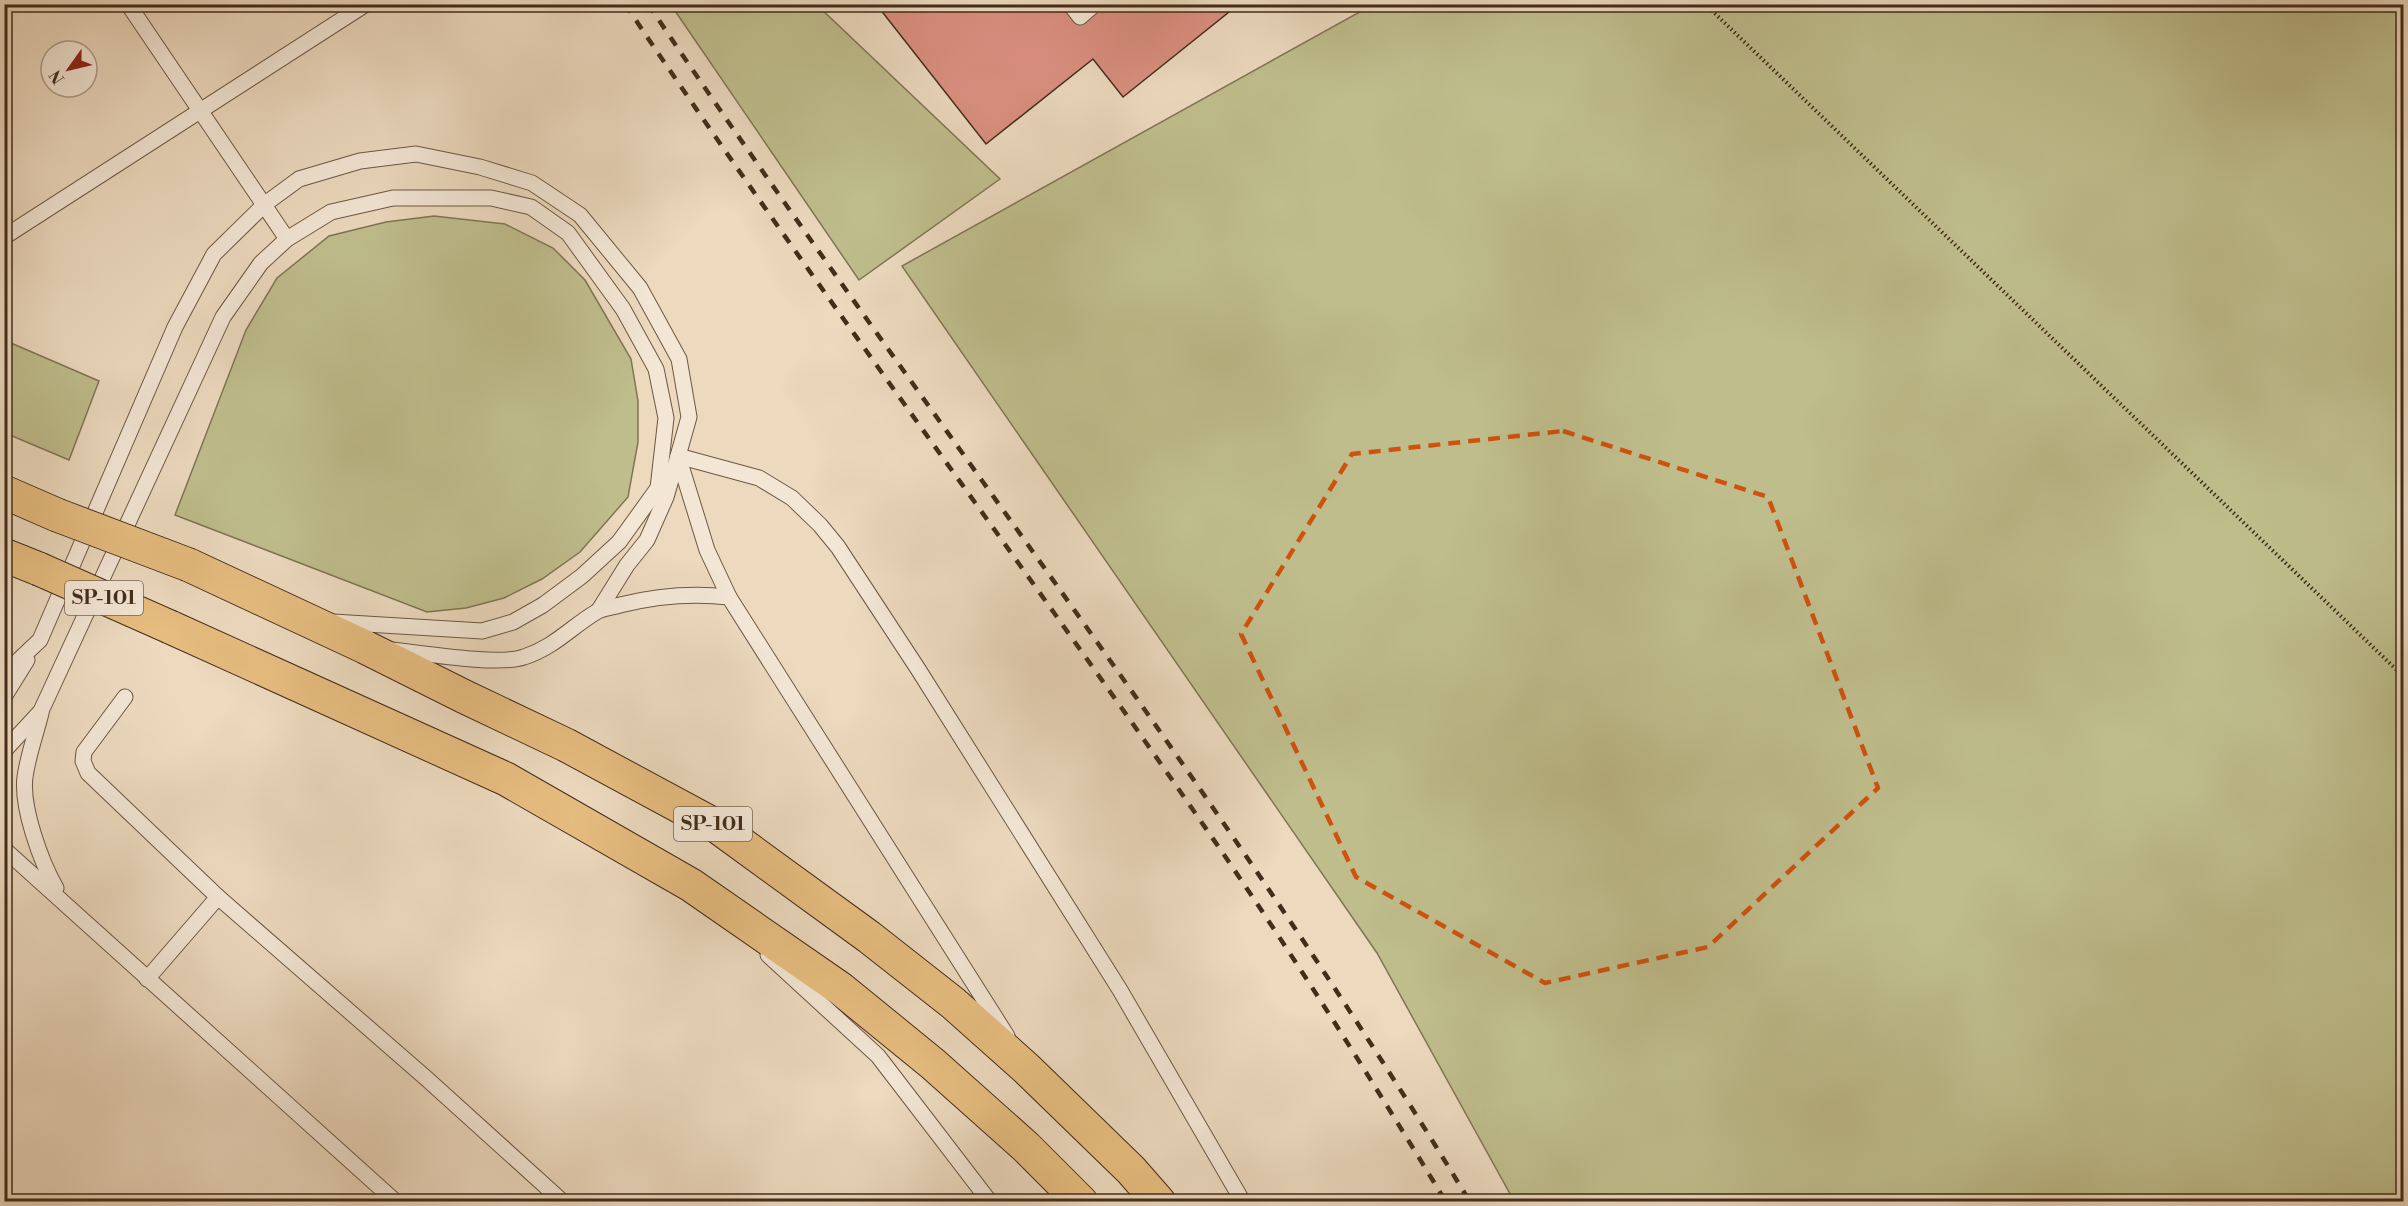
<svg xmlns="http://www.w3.org/2000/svg" width="2408" height="1206" viewBox="0 0 2408 1206" font-family="'Libre Bodoni',serif">
<style>
.green{fill:#bfbd8c;stroke:#807553;stroke-width:1.5}
.building{fill:#da8f80;stroke:#422d1a;stroke-width:1.5}
.lines{fill:none;stroke-linecap:round;stroke-linejoin:round}
.service-casing{stroke:#6c5843;stroke-width:17}
.trunk-casing{stroke:#422d1a;stroke-width:35}
.path{stroke:#422d1a;stroke-width:4;stroke-dasharray:1.5 3;stroke-linecap:butt}
.service{stroke:#f3e6d5;stroke-width:15}
.trunk{stroke:#e6bc7f;stroke-width:33}
.rail{stroke:#422d1a;stroke-width:4.5;stroke-dasharray:10 10;stroke-linecap:butt}
.trunk-bridge-casing{stroke:#422d1a;stroke-width:35;stroke-linecap:butt}
.trunk-bridge{stroke:#e6bc7f;stroke-width:33}
.marked{fill:none;stroke:#cf520e;stroke-width:4.5;stroke-dasharray:12 8;stroke-linejoin:round}
.labels{text-anchor:middle;dominant-baseline:central;stroke-width:4.5;stroke-linejoin:round;paint-order:stroke}
.shield{fill:#f3e6d5;stroke:#776452;stroke-width:1.5}
.shield-label{font-size:20px;font-weight:bold;fill:#422d1a}
</style>
<rect width="100%" height="100%" fill="#ecd9be"/>
<filter id="stains"><feTurbulence type="fractalNoise" baseFrequency=".00333" numOctaves="4"/><feColorMatrix values="0 0 0 0 .2 0 0 0 0 .09 0 0 0 0 .02 0 0 0 .5 -.17"/></filter>
<radialGradient id="worn" r=".72"><stop offset=".6" stop-color="#630" stop-opacity="0"/><stop offset="1" stop-color="#630" stop-opacity=".3"/></radialGradient>
<g class="green">
<polygon points="1374,4 2403,5 2403,1201 1514,1201 1377,953 902,266"/>
<polygon points="671,5 817,5 1000,179 859,280"/>
<polygon points="434,216 505,224 553,248 585,280 631,359 638,401 638,442 628,497 580,552 542,579 504,598 466,608 427,612 175,515 246,330 277,278 329,236 386,222"/>
<polygon points="4,340 99,381 69,460 5,433"/>
</g>
<polygon class="building" points="876,4 1239,4 1123,97 1093,59 986,144"/>
<g class="lines">
<defs>
<g id="service">
<polyline points="128,4 287,239"/>
<polyline points="1070,4 1080,17 1095,4"/>
<polyline points="4,237 366,4"/>
<polyline points="599,610 627,565 647,540 666,497 678,456 759,478 792,498 820,525 838,547 918,669 1120,990 1243,1202"/>
<path d="M392,650C421,653 499,666 524,657C555,647 572,626 598,611C604,608 613,607 620,605C656,596 692,593 729,597L1007,1036"/>
<polyline points="4,674 40,640 175,327 214,254 265,204 299,179 360,161 416,154 480,167 532,183 580,215 640,288 679,359 689,417 678,456 707,550 729,597"/>
<polyline points="4,697 27,660"/>
<polyline points="125,697 84,752 83,761 88,773 218,897 427,1079 563,1202"/>
<path d="M41,713C36,734 28,755 25,777C21,807 41,862 56,888"/>
<polyline points="4,751 41,711 223,317 261,263 287,239 331,212 393,198 491,198 531,207 568,233 623,309 656,369 666,418 658,488 619,542 582,576 543,605 513,622 482,631 333,622"/>
<polyline points="4,849 396,1202"/>
<polyline points="768,955 878,1056 990,1202"/>
<polyline points="147,979 218,897"/>
</g>
<g id="trunk">
<polyline points="4,492 57,515"/>
<polyline points="4,555 39,569"/>
<polyline points="189,565 365,647 465,697 566,745 718,827 869,937 953,1003 1027,1069 1131,1170 1159,1202"/>
<polyline points="170,627 506,779 691,885 841,989 933,1064 1026,1147 1081,1202"/>
</g>
</defs>
<use href="#service" class="service-casing"/>
<use href="#trunk" class="trunk-casing"/>
<polyline class="path" points="1705,4 2404,677"/>
<use href="#service" class="service"/>
<use href="#trunk" class="trunk"/>
<g class="rail">
<path d="M625,4C813,285 1017,555 1209,833C1292,953 1370,1077 1446,1202"/>
<path d="M648,4C918,406 1219,788 1470,1202"/>
</g>
<defs>
<g id="trunk-bridge">
<polyline points="57,515 189,565"/>
<polyline points="39,569 170,627"/>
</g>
</defs>
<use href="#trunk-bridge" class="trunk-bridge-casing"/>
<use href="#trunk-bridge" class="trunk-bridge"/>
</g>
<path class="marked" d="M1563,431L1768,497L1878,788L1708,947L1545,983L1356,877L1241,634L1352,454Z"/>
<g class="labels">
<g class="shield">
<rect x="65" y="581" width="78" height="34" rx="4.5"/>
<rect x="674" y="807" width="78" height="34" rx="4.5"/>
</g>
<g class="shield-label">
<text x="104" y="598">SP-101</text>
<text x="713" y="824">SP-101</text>
</g>
</g>
<rect width="2408" height="1206" fill="none" stroke="#ecd9be" stroke-width="24"/>
<rect x="6" y="6" width="2396" height="1194" fill="none" stroke="#422d1a" stroke-width="3"/>
<rect x="12" y="12" width="2384" height="1182" fill="none" stroke="#422d1a" stroke-width="1.5"/>
<g transform="translate(69 69) rotate(236)"><circle r="28" fill="#f3e6d5" stroke="#ac9c8a" stroke-width="1.5"/>
<path d="M0-4.5L10 22L0 15L-10 22Z" fill="#8f2418"/>
<text y="-9" font-size="16" font-weight="bold" text-anchor="middle" fill="#422d1a">N</text>
</g>
<rect width="100%" height="100%" filter="url(#stains)"/>
<rect width="100%" height="100%" fill="url(#worn)"/>
</svg>
